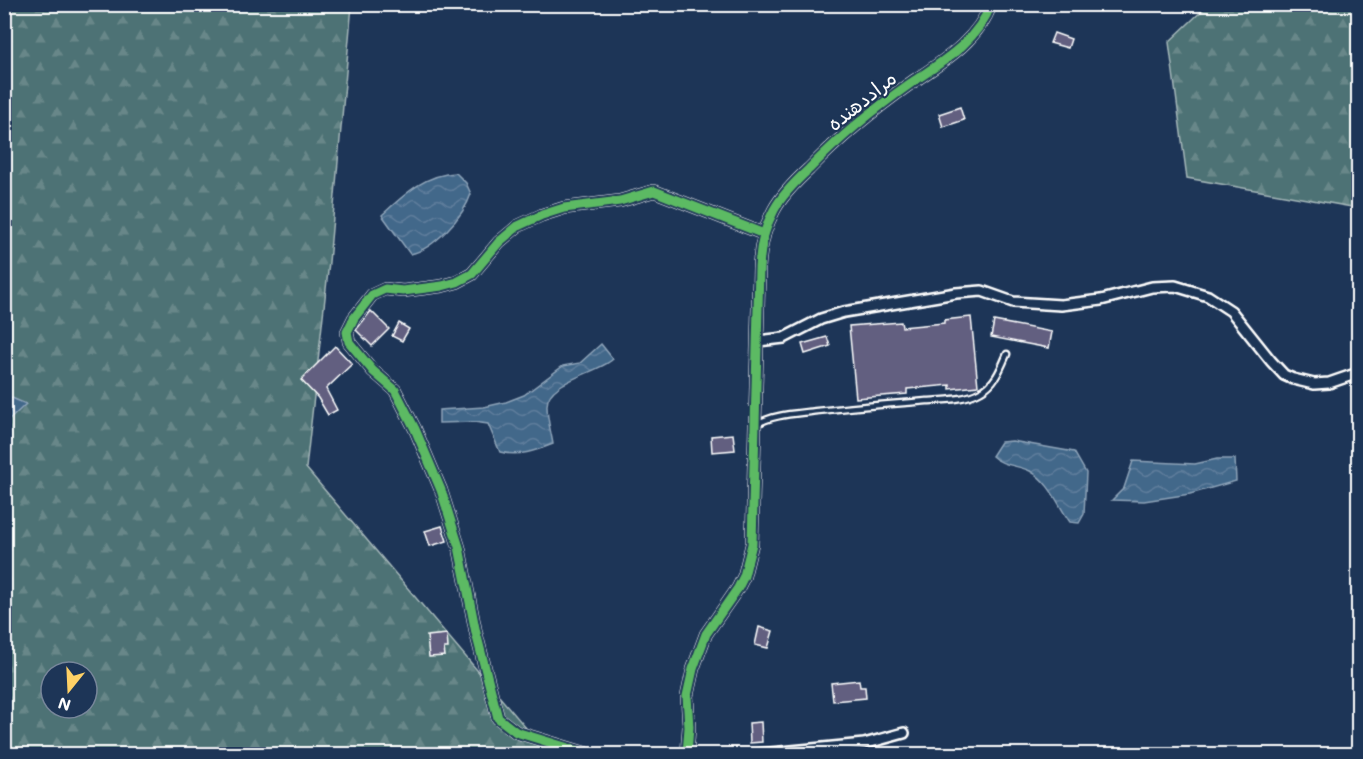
<svg xmlns="http://www.w3.org/2000/svg" width="1363" height="759" viewBox="0 0 1363 759" font-family="Mali,'Playpen Sans Arabic',sans-serif">
<style>
.forest{fill:url(#forest-firs);stroke:#a6b8ba;stroke-width:1.5;fill-rule:evenodd}
.water{fill:url(#water-waves);stroke:#8ea4b9;stroke-width:1.5}
.building{fill:#625f80;stroke:#fff;stroke-width:1.5}
.lines{fill:none;stroke-linecap:round;stroke-linejoin:round}
.service-casing{stroke:#fff;stroke-width:9}
.minor-casing{stroke:#fff;stroke-width:14}
.service{stroke:#1d3557;stroke-width:4.5}
.minor{stroke:#1d3557;stroke-width:9}
.cycleway-casing{stroke:#1d3557;stroke-width:13}
.cycleway{stroke:#5cba63;stroke-width:9}
.labels{text-anchor:middle;dominant-baseline:central;stroke-width:4.5;stroke-linejoin:round;paint-order:stroke}
.street-label{font-size:20px;fill:#fff;stroke:#1d3557}
</style>
<defs>
<pattern id="forest-firs" width="22" height="20" patternUnits="userSpaceOnUse" patternTransform="scale(1.5)"><rect width="22" height="20" fill="#4d7274"/><path d="M5 1l3.5 6h-7zM16 11l3.5 6h-7z" fill="#688789"/></pattern>
<pattern id="water-waves" width="16" height="10" patternUnits="userSpaceOnUse" patternTransform="scale(1.5)"><rect width="16" height="10" fill="#43678a"/><path d="M0 5q4-4 8 0t8 0" fill="none" stroke="#5f7e9c"/></pattern>
</defs>
<rect width="100%" height="100%" fill="#1d3557"/>
<filter id="ink" filterUnits="userSpaceOnUse"><feTurbulence type="fractalNoise" baseFrequency=".0167" numOctaves="2"/><feDisplacementMap in="SourceGraphic" scale="12" xChannelSelector="R" yChannelSelector="G"/><feConvolveMatrix kernelMatrix="1 2 1 2 8 2 1 2 1" color-interpolation-filters="sRGB"/></filter>
<g filter="url(#ink)">
<g class="forest">
<path d="M4,5H352L329,262L306,468L548,754H5ZM51,672H87V708H51Z"/>
<polygon points="1208,5 1358,5 1358,208 1187,178 1169,42"/>
</g>
<g class="water">
<path d="M456,173L466,183L471,194C464,216 433,250 410,254L382,215C404,195 425,174 456,173Z"/>
<path d="M601,344L613,359C597,374 546,381 547,406C547,419 551,432 553,444C535,451 519,457 500,452L488,424L474,422L439,423V410L484,407L506,402L524,395L563,366L580,363Z"/>
<polygon points="5,395 26,404 5,424 4,395"/>
<path d="M1012,441L1074,452L1086,473L1084,514L1079,523L1070,522C1058,505 1050,482 1030,471C1018,465 1002,466 992,456L1001,442Z"/>
<polygon points="1217,459 1235,459 1236,481 1190,494 1144,501 1112,500 1124,488 1133,461 1195,464"/>
</g>
<g class="building">
<polygon points="1054,33 1071,39 1068,48 1050,43"/>
<polygon points="960,107 964,120 943,127 939,114"/>
<polygon points="371,311 389,329 372,346 356,330"/>
<polygon points="971,317 978,386 950,389 950,385 907,389 907,394 856,398 849,326 901,322 902,327 944,323 944,320"/>
<polygon points="994,321 1052,332 1049,348 991,337"/>
<polygon points="399,323 409,329 402,341 392,336"/>
<polygon points="827,337 830,346 805,354 802,344"/>
<polygon points="335,346 352,364 326,389 337,410 328,415 318,398 301,380"/>
<polygon points="733,434 735,450 712,452 711,436"/>
<polygon points="442,526 447,541 430,546 425,531"/>
<polygon points="759,627 773,631 768,648 755,645"/>
<polygon points="447,634 448,648 444,648 445,656 429,657 427,636"/>
<polygon points="859,680 860,687 865,687 866,698 833,701 831,683"/>
<polygon points="761,722 762,742 750,743 749,723"/>
</g>
<g class="lines">
<defs>
<path id="service" d="M755,425C774,414 795,414 817,411C854,407 890,404 927,401C945,400 966,400 981,391C995,384 1001,368 1007,354"/>
<g id="minor">
<polyline points="758,341 784,338 821,319 844,312 956,293 982,291 1013,302 1061,305 1101,300 1152,287 1175,286 1208,296 1231,311 1271,361 1284,375 1293,379 1314,384 1329,383 1358,373"/>
<polyline points="588,754 516,732 498,718 476,633 459,547 441,490 415,429 395,390 373,371 349,342 347,332 354,318 372,295 385,289 403,291 442,286 457,282 472,274 499,242 518,226 542,215 564,208 620,201 654,191 764,234"/>
<path d="M687,754L689,727L687,696L693,669L706,634L738,588L744,576L752,544L759,268C760,248 764,228 774,210C782,195 796,181 809,169C840,137 874,109 911,83C942,62 978,41 991,4"/>
<polyline points="760,754 864,744 904,733"/>
</g>
</defs>
<use href="#service" class="service-casing"/>
<use href="#minor" class="minor-casing"/>
<use href="#service" class="service"/>
<use href="#minor" class="minor"/>
<defs>
<g id="cycleway">
<polyline points="588,754 516,732 498,718 476,633 459,547 441,490 415,429 395,390 373,371 349,342 347,332 354,318 372,295 385,289 403,291 442,286 457,282 472,274 499,242 518,226 542,215 564,208 620,201 654,191 764,234"/>
<path d="M687,754L689,727L687,696L693,669L706,634L738,588L744,576L752,544L759,268C760,248 764,228 774,210C782,195 796,181 809,169C840,137 874,109 911,83C942,62 978,41 991,4"/>
</g>
</defs>
<use href="#cycleway" class="cycleway-casing"/>
<use href="#cycleway" class="cycleway"/>
</g>
</g>
<g class="labels">
<g class="street-label">
<text transform="translate(861 100) rotate(-39)">مراددهنده</text>
</g>
</g>
<rect width="1363" height="759" fill="none" stroke="#1d3557" stroke-width="24"/>
<rect x="12" y="12" width="1339" height="735" fill="none" stroke="#fff" stroke-width="2" filter="url(#ink)"/>
<g transform="translate(69 690) rotate(198)"><circle r="28" fill="#1d3557" stroke="#77869a" stroke-width="1.5"/>
<path d="M0-4.5L10 22L0 15L-10 22Z" fill="#ffd166"/>
<text y="-9" font-size="16" font-weight="bold" text-anchor="middle" fill="#ffffff">N</text>
</g>
</svg>
